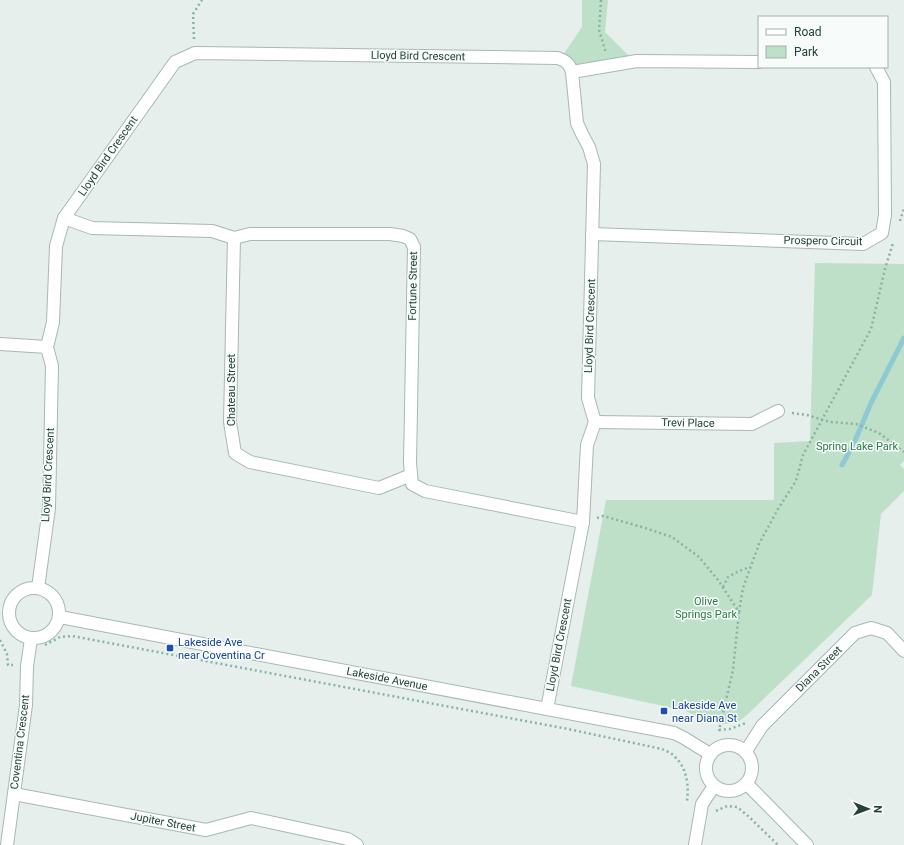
<svg xmlns="http://www.w3.org/2000/svg" width="904" height="845" viewBox="0 0 904 845" font-family="Roboto,sans-serif">
<style>
.green{fill:#bfe0c8}
.lines{fill:none;stroke-linecap:round;stroke-linejoin:round}
.stream{stroke:#8ec9d4;stroke-width:5}
.minor-casing{stroke:#a8b8b2;stroke-width:14}
.path{stroke:#86b3a5;stroke-width:2.5;stroke-dasharray:2 3;stroke-linecap:butt}
.minor{stroke:#fff;stroke-width:12}
.transit-dot{fill:#1a4fb4;stroke:#f7fbf9;stroke-width:1.5}
.labels{text-anchor:middle;dominant-baseline:central;stroke-width:3;stroke-linejoin:round;paint-order:stroke}
.street-label{font-size:11px;fill:#24423a;stroke:#f7fbf9}
.park-label{font-size:11px;fill:#2d7a4b;stroke:#f7fbf9}
.transit-label{font-size:11px;fill:#164399;stroke:#f7fbf9;text-anchor:start}
</style>
<rect width="100%" height="100%" fill="#e6efeb"/>
<g class="green">
<polygon points="582,0 608,0 605,32 630,57 609,65 574,65 563,55 582,27"/>
<polygon points="815,263 904,264 904,461 900,465 904,469 904,491 881,514 872,595 747,715 738,722 725,724 705,722 686,711 571,686 606,500 774,500 774,443 810,441"/>
</g>
<g class="lines">
<polyline class="stream" points="842,465 854,443 871,403 904,338"/>
<defs>
<g id="minor">
<polyline points="572,72 637,61 759,62"/>
<polyline points="64,218 92,228 212,231 234,238 250,234 390,234 403,236 410,239 414,247 410,463 412,484 425,491 583,522"/>
<polyline points="592,234 863,244 882,233 885,215 884,82 876,67"/>
<polyline points="234,238 230,422 235,453 250,462 379,488 411,475"/>
<polyline points="0,344 47,347"/>
<polyline points="595,422 752,424 778,411"/>
<circle cx="34" cy="613" r="25"/>
<path d="M38,588L49,508L52,366L47,347L53,322L56,246L64,218L175,62L195,53L558,58C566,61 569,63 572,72L577,123L582,134L589,147L594,164L588,398L595,422L587,445L583,522L547,709"/>
<polyline points="60,617 674,733 684,738 710,754"/>
<circle cx="729" cy="768" r="23"/>
<polyline points="746,751 762,726 855,633 871,628 887,633 904,651"/>
<polyline points="747,784 807,845"/>
<polyline points="14,794 206,830 251,818 348,839 357,845"/>
<polyline points="7,845 26,705 27,666 31,639"/>
<polyline points="695,845 702,804 714,786"/>
</g>
</defs>
<use href="#minor" class="minor-casing"/>
<g class="path">
<polyline points="601,0 599,30 606,53"/>
<polyline points="194,39 193,14 202,0"/>
<polyline points="900,221 904,208"/>
<polyline points="792,413 807,415 830,422 856,424 879,433 904,452"/>
<polyline points="597,518 603,516 642,527 672,537 699,557 718,580 739,612 733,670 719,730 730,729 746,723"/>
<polyline points="723,587 728,577 739,571 750,567"/>
<polyline points="739,612 743,588 759,544 778,509 796,481 803,455 871,329 885,269 893,243"/>
<polyline points="0,640 7,654 8,665 13,665"/>
<path d="M45,645L60,637L72,636L568,729L662,749C666,751 672,753 675,757C687,768 689,786 687,801"/>
<polyline points="716,811 727,806 737,807 747,815 778,845"/>
</g>
<use href="#minor" class="minor"/>
</g>
<g class="transit-dot">
<rect x="166" y="644" width="8" height="8" rx="2"/>
<rect x="660" y="707" width="8" height="8" rx="2"/>
</g>
<g class="labels">
<g class="street-label">
<text transform="translate(418 56) rotate(1)">Lloyd Bird Crescent</text>
<text transform="translate(108 156) rotate(-55)">Lloyd Bird Crescent</text>
<text transform="translate(823 241) rotate(1)">Prospero Circuit</text>
<text transform="translate(413 286) rotate(-89)">Fortune Street</text>
<text transform="translate(590 326) rotate(-88)">Lloyd Bird Crescent</text>
<text transform="translate(231 390) rotate(-90)">Chateau Street</text>
<text transform="translate(688 423) rotate(1)">Trevi Place</text>
<text transform="translate(48 475) rotate(-87)">Lloyd Bird Crescent</text>
<text transform="translate(559 645) rotate(-79)">Lloyd Bird Crescent</text>
<text transform="translate(819 669) rotate(-45)">Diana Street</text>
<text transform="translate(387 679) rotate(11)">Lakeside Avenue</text>
<text transform="translate(20 742) rotate(-83)">Coventina Crescent</text>
<text transform="translate(163 822) rotate(11)">Jupiter Street</text>
</g>
<g class="park-label">
<text x="857" y="446">Spring Lake Park</text>
<text x="706" y="601">Olive<tspan x="706" dy="13">Springs Park</tspan></text>
</g>
<g class="transit-label">
<text x="178" y="642">Lakeside Ave<tspan x="178" dy="13">near Coventina Cr</tspan></text>
<text x="672" y="705">Lakeside Ave<tspan x="672" dy="13">near Diana St</tspan></text>
</g>
</g>
<rect x="758" y="16" width="130" height="52" fill="#f7fbf9" stroke="#a3b1ad"/>
<rect x="766" y="29" width="20" height="6" fill="#ffffff" stroke="#a3b1ad"/>
<text x="794" y="36" font-size="12" fill="#24423a">Road</text>
<rect x="766" y="46" width="20" height="12" fill="#bfe0c8" stroke="#a3b1ad"/>
<text x="794" y="56" font-size="12" fill="#24423a">Park</text>
<g transform="translate(868 809) rotate(91)" stroke="#f7fbf9" stroke-width="3" paint-order="stroke">
<path d="M0-3L7 15L0 10L-7 15Z" fill="#24423a"/>
<text y="-6" font-size="11" font-weight="bold" text-anchor="middle" fill="#24423a">N</text>
</g>
</svg>
